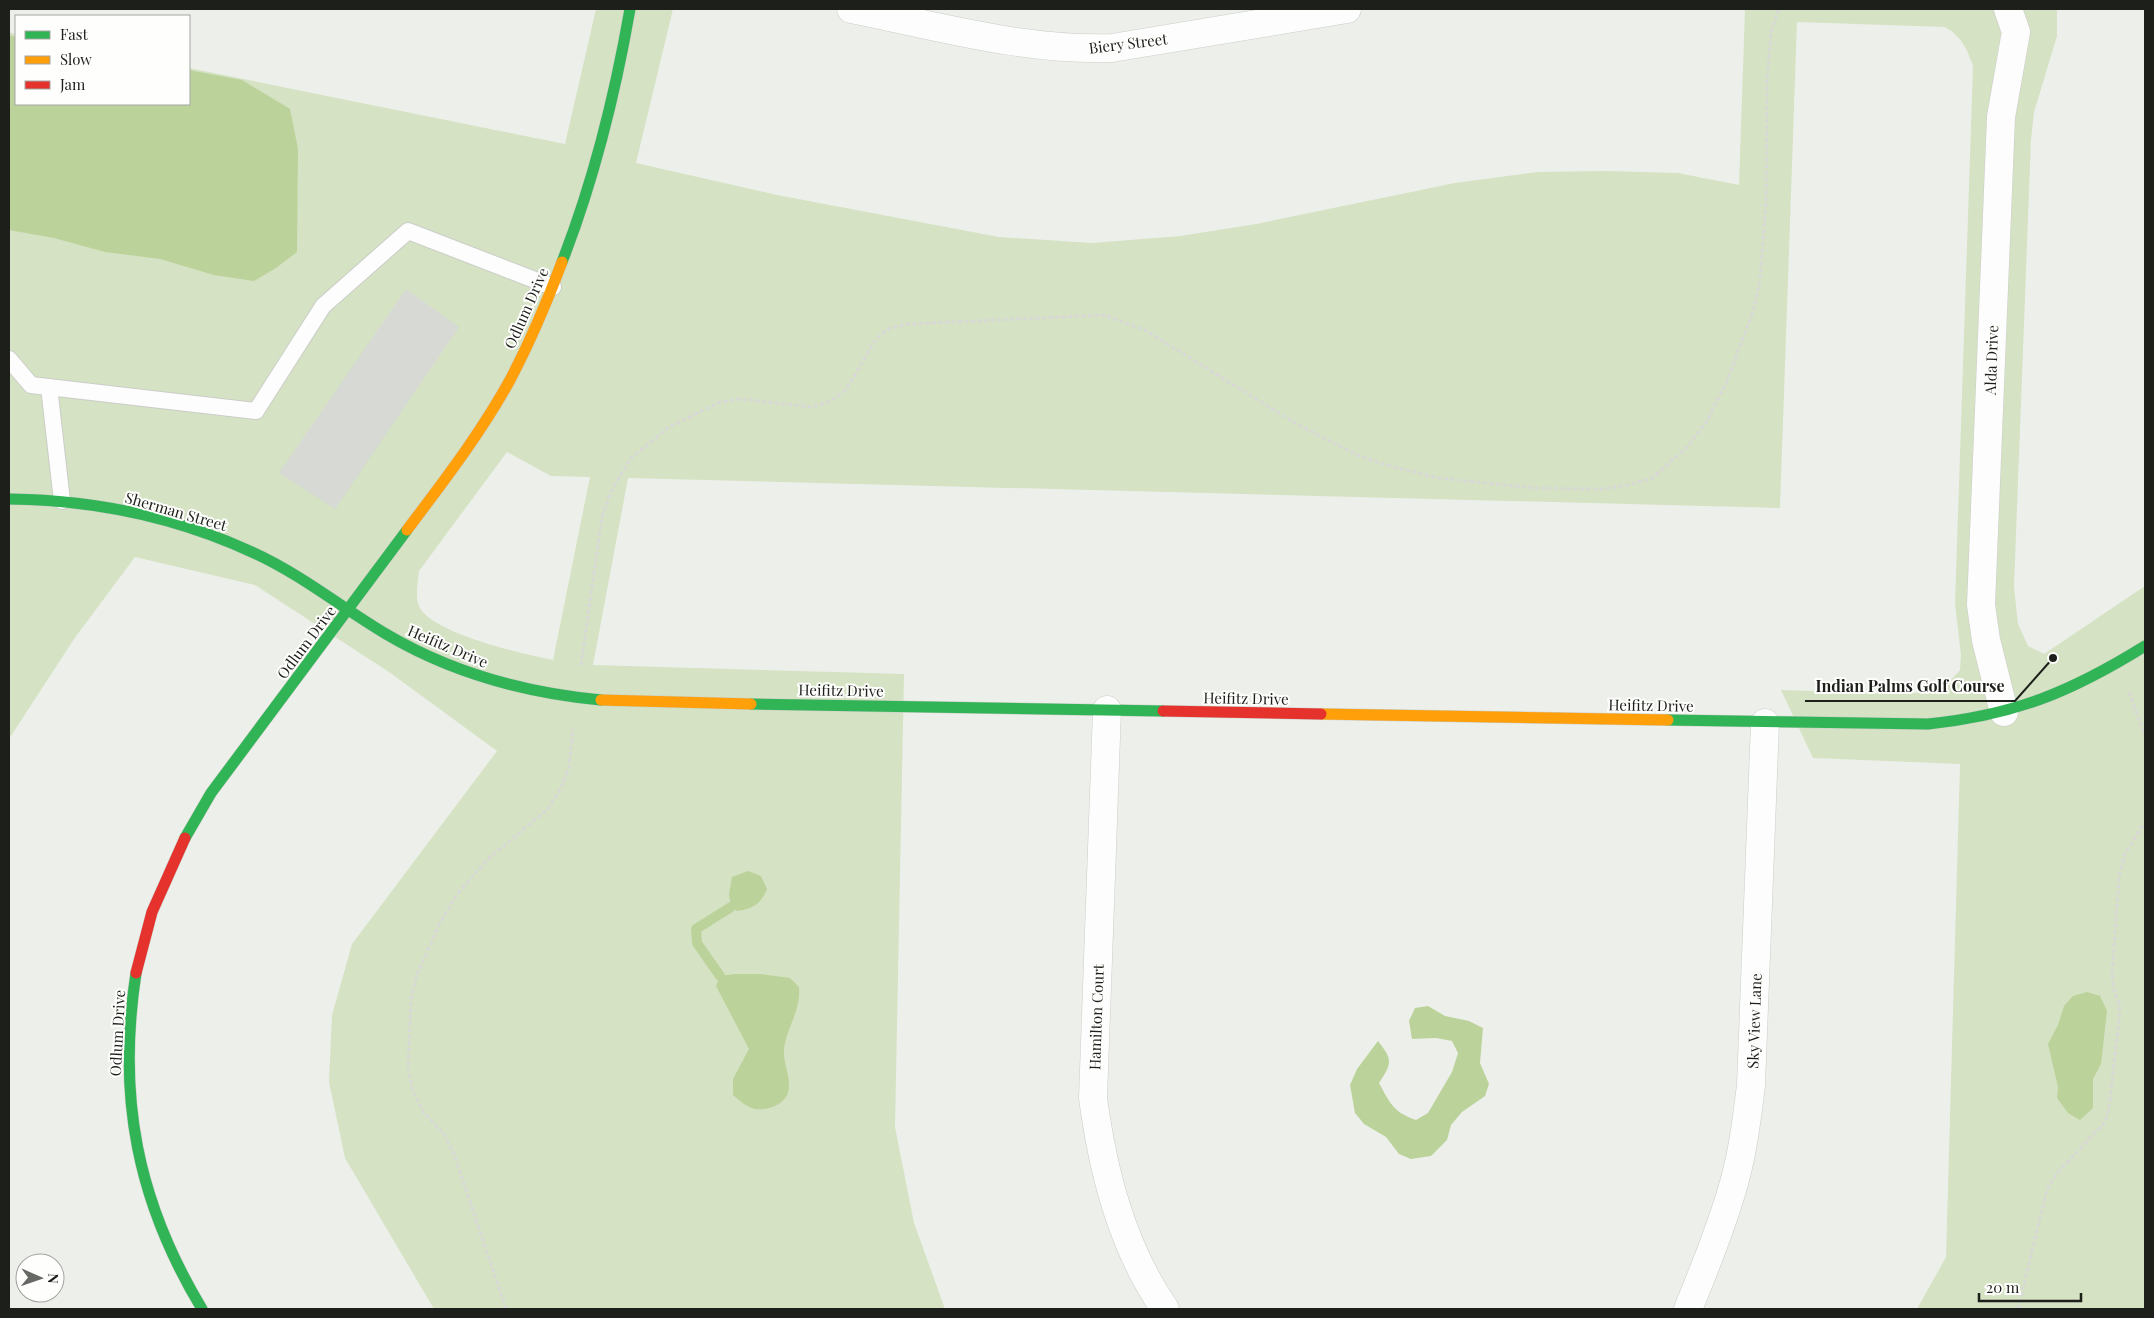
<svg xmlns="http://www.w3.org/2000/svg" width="2154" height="1318" viewBox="0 0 2154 1318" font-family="'Playfair Display',serif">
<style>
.green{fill:#d5e2c4;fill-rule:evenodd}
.water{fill:#bbd39a}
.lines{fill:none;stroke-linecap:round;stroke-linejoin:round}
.stream{stroke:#bbd39a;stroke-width:10}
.building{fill:#d7d9d4}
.lane-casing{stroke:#cbcdc8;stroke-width:18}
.street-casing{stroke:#cbcdc8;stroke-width:29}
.fast-casing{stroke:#cbcdc8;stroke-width:12}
.slow-casing{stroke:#cbcdc8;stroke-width:12}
.jam-casing{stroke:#cbcdc8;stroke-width:12}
.path{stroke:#d8d9d6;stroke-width:3;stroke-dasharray:4 2.5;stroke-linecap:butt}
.lane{stroke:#fcfdfc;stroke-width:16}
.street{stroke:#fcfdfc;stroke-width:28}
.fast{stroke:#30b455;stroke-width:11}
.slow{stroke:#ff9f0a;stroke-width:11}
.jam{stroke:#e5322d;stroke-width:11}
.labels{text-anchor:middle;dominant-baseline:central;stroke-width:4;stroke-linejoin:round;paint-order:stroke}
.street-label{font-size:15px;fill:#1d1f1b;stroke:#fefffc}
.leader{fill:none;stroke:#1d1f1b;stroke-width:2}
.callout-dot{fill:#1d1f1b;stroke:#fefffc;stroke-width:2}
.callout-label{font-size:16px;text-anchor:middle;font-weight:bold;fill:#1d1f1b;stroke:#fefffc;stroke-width:4;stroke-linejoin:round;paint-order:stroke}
</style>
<rect width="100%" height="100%" fill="#edf0ea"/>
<path class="green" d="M596,9H673L636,163L777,195L999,237L1092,243L1180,236L1256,224L1455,183L1537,172L1606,171L1678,173L1739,185L1745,9H2057V36L2034,112L2031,140L2014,587L2018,624L2028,646L2044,654L2145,586V1309H1917L1946,1257L1960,764L1813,758L1781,690L1905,694L1935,691L1950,681L1960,670L1961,655L1955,604L1973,66C1967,49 1962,37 1945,27L1797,22L1780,508L628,478L593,665L904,674L895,1127L914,1223L945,1309H434L345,1158L329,1082L332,1015L352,944L497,751L389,672L255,585L135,557L74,639L9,739V32L16,34V104H189V68L565,144ZM507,452L551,476L590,477L553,660C526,655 430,633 419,606C415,595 418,582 419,571Z"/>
<g class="water">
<polygon points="9,35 16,37 16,104 189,104 189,70 242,80 290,109 298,149 297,252 276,268 254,281 214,275 160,259 105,252 54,238 9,230"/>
<path d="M748,871L761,876L767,889C761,904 753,909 737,911L731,907L729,894L732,877Z"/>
<path d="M734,974H761L790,978L799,987C801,1013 785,1029 784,1051C783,1064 792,1079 788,1093C783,1107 761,1113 749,1107C743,1104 738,1099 733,1095V1079L749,1049L716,986L720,976Z"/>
<polygon points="2087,992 2100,996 2107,1011 2101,1064 2093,1079 2093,1108 2080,1120 2068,1113 2057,1098 2058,1087 2048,1044 2058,1025 2064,1006 2073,996"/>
<path d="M1428,1006L1445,1016L1469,1021L1483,1028L1480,1063L1489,1084L1485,1096L1462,1112L1451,1125L1447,1140L1431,1156L1411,1159L1399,1154L1386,1137L1364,1124L1355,1113L1350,1085L1357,1069L1378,1041C1393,1060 1392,1063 1379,1083C1390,1103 1393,1112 1416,1120L1428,1113L1452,1072L1458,1053L1452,1041L1436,1038L1412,1039L1409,1021L1415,1008Z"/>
</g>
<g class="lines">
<polyline class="stream" points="720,976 697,943 696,929 731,907"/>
</g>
<polygon class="building" points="406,289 459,327 335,509 279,473"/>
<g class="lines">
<defs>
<g id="lane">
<polyline points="9,359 31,385 256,411 323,306 408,231 553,287"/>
<polyline points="49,387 62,501"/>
</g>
<g id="street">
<path d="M851,9C937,26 1024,51 1112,48L1347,9"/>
<path d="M1107,710L1093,1098C1103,1172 1122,1247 1165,1309"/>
<polyline points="2004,712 1986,640 1981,605 2001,117 2016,32 2008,9"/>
<path d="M1688,1309C1705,1268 1722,1226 1734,1183C1743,1151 1747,1118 1751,1085L1765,723"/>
</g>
<g id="fast">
<path d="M562,262C594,180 615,95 630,9"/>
<path d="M9,499C94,500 177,517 254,553C302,575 342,608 386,634C452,673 526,693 601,700"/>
<polyline points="751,704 1163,711"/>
<path d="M1668,720L1928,724C2015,715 2071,692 2145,646"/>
<polyline points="185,838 211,793 407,530"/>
<path d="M136,973C117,1097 137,1201 202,1309"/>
</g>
<g id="slow">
<path d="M407,530C443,482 481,433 510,380C530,342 547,302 562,262"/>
<polyline points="601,700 751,704"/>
<polyline points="1321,714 1668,720"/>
</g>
<g id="jam">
<polyline points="1163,711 1321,714"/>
<polyline points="136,973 152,912 185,838"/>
</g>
</defs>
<use href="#lane" class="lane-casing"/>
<use href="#street" class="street-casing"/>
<use href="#fast" class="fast-casing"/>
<use href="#slow" class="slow-casing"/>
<use href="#jam" class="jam-casing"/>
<g class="path">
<polyline points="581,665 602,517 610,494 630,459 669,427 720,402 740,399 812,407 831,401 846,390 876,339 890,328 909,324 1104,315 1145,330 1295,423 1357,455 1383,464 1438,478 1535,488 1604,489 1628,485 1652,478 1688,446 1707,421 1726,383 1753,312 1760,280 1766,201 1767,82 1771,32 1779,9"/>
<polyline points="2129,692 2145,736"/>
<polyline points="506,1309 454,1154 444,1134 424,1113 413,1092 408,1068 411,997 417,975 440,923 457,894 489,858 548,809 561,788 569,767 573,729"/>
<polyline points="2018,1309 2047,1189 2058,1172 2105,1122 2109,1108 2119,1020 2120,1006 2114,990 2112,973 2119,877 2125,853 2145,822"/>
</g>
<use href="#lane" class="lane"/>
<use href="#street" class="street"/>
<use href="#fast" class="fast"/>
<use href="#slow" class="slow"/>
<use href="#jam" class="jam"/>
</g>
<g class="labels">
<g class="street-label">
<text transform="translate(1128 43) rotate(-7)">Biery Street</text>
<text transform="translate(526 308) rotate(-66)">Odlum Drive</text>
<text transform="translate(1991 360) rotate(-88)">Alda Drive</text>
<text transform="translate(176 511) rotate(16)">Sherman Street</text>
<text transform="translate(306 642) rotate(-53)">Odlum Drive</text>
<text transform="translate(448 646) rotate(23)">Heifitz Drive</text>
<text transform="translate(841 690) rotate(1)">Heifitz Drive</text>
<text transform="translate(1246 698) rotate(1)">Heifitz Drive</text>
<text transform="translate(1651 705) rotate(1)">Heifitz Drive</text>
<text transform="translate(1096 1017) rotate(-88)">Hamilton Court</text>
<text transform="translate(1754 1021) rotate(-88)">Sky View Lane</text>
<text transform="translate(117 1033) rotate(-87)">Odlum Drive</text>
</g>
</g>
<path class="leader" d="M2053 658L2015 701H1805"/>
<circle class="callout-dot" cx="2053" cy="658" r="5"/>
<g class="callout-label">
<text x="1910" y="692">Indian Palms Golf Course</text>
</g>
<rect width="2154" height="1318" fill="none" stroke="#1d1f1b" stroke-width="20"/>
<rect x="15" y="15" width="175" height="90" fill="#fefffc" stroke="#a4a5a2"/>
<rect x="25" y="31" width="25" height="8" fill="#30b455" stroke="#a4a5a2"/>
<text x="60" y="40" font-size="15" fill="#1d1f1b">Fast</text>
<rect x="25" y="56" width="25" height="8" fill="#ff9f0a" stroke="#a4a5a2"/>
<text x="60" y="65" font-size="15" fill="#1d1f1b">Slow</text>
<rect x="25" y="81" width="25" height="8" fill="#e5322d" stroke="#a4a5a2"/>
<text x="60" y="90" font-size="15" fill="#1d1f1b">Jam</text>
<g transform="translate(40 1278) rotate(92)"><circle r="24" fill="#fefffc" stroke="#a4a5a2"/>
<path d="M0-4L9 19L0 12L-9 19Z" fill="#666863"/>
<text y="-8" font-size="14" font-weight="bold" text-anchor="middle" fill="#1d1f1b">N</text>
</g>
<path d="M1979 1293v8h102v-8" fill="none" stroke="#1d1f1b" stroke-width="2.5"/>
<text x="1986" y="1293" font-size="15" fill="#1d1f1b" stroke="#fefffc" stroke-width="4" paint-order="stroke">20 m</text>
</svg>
